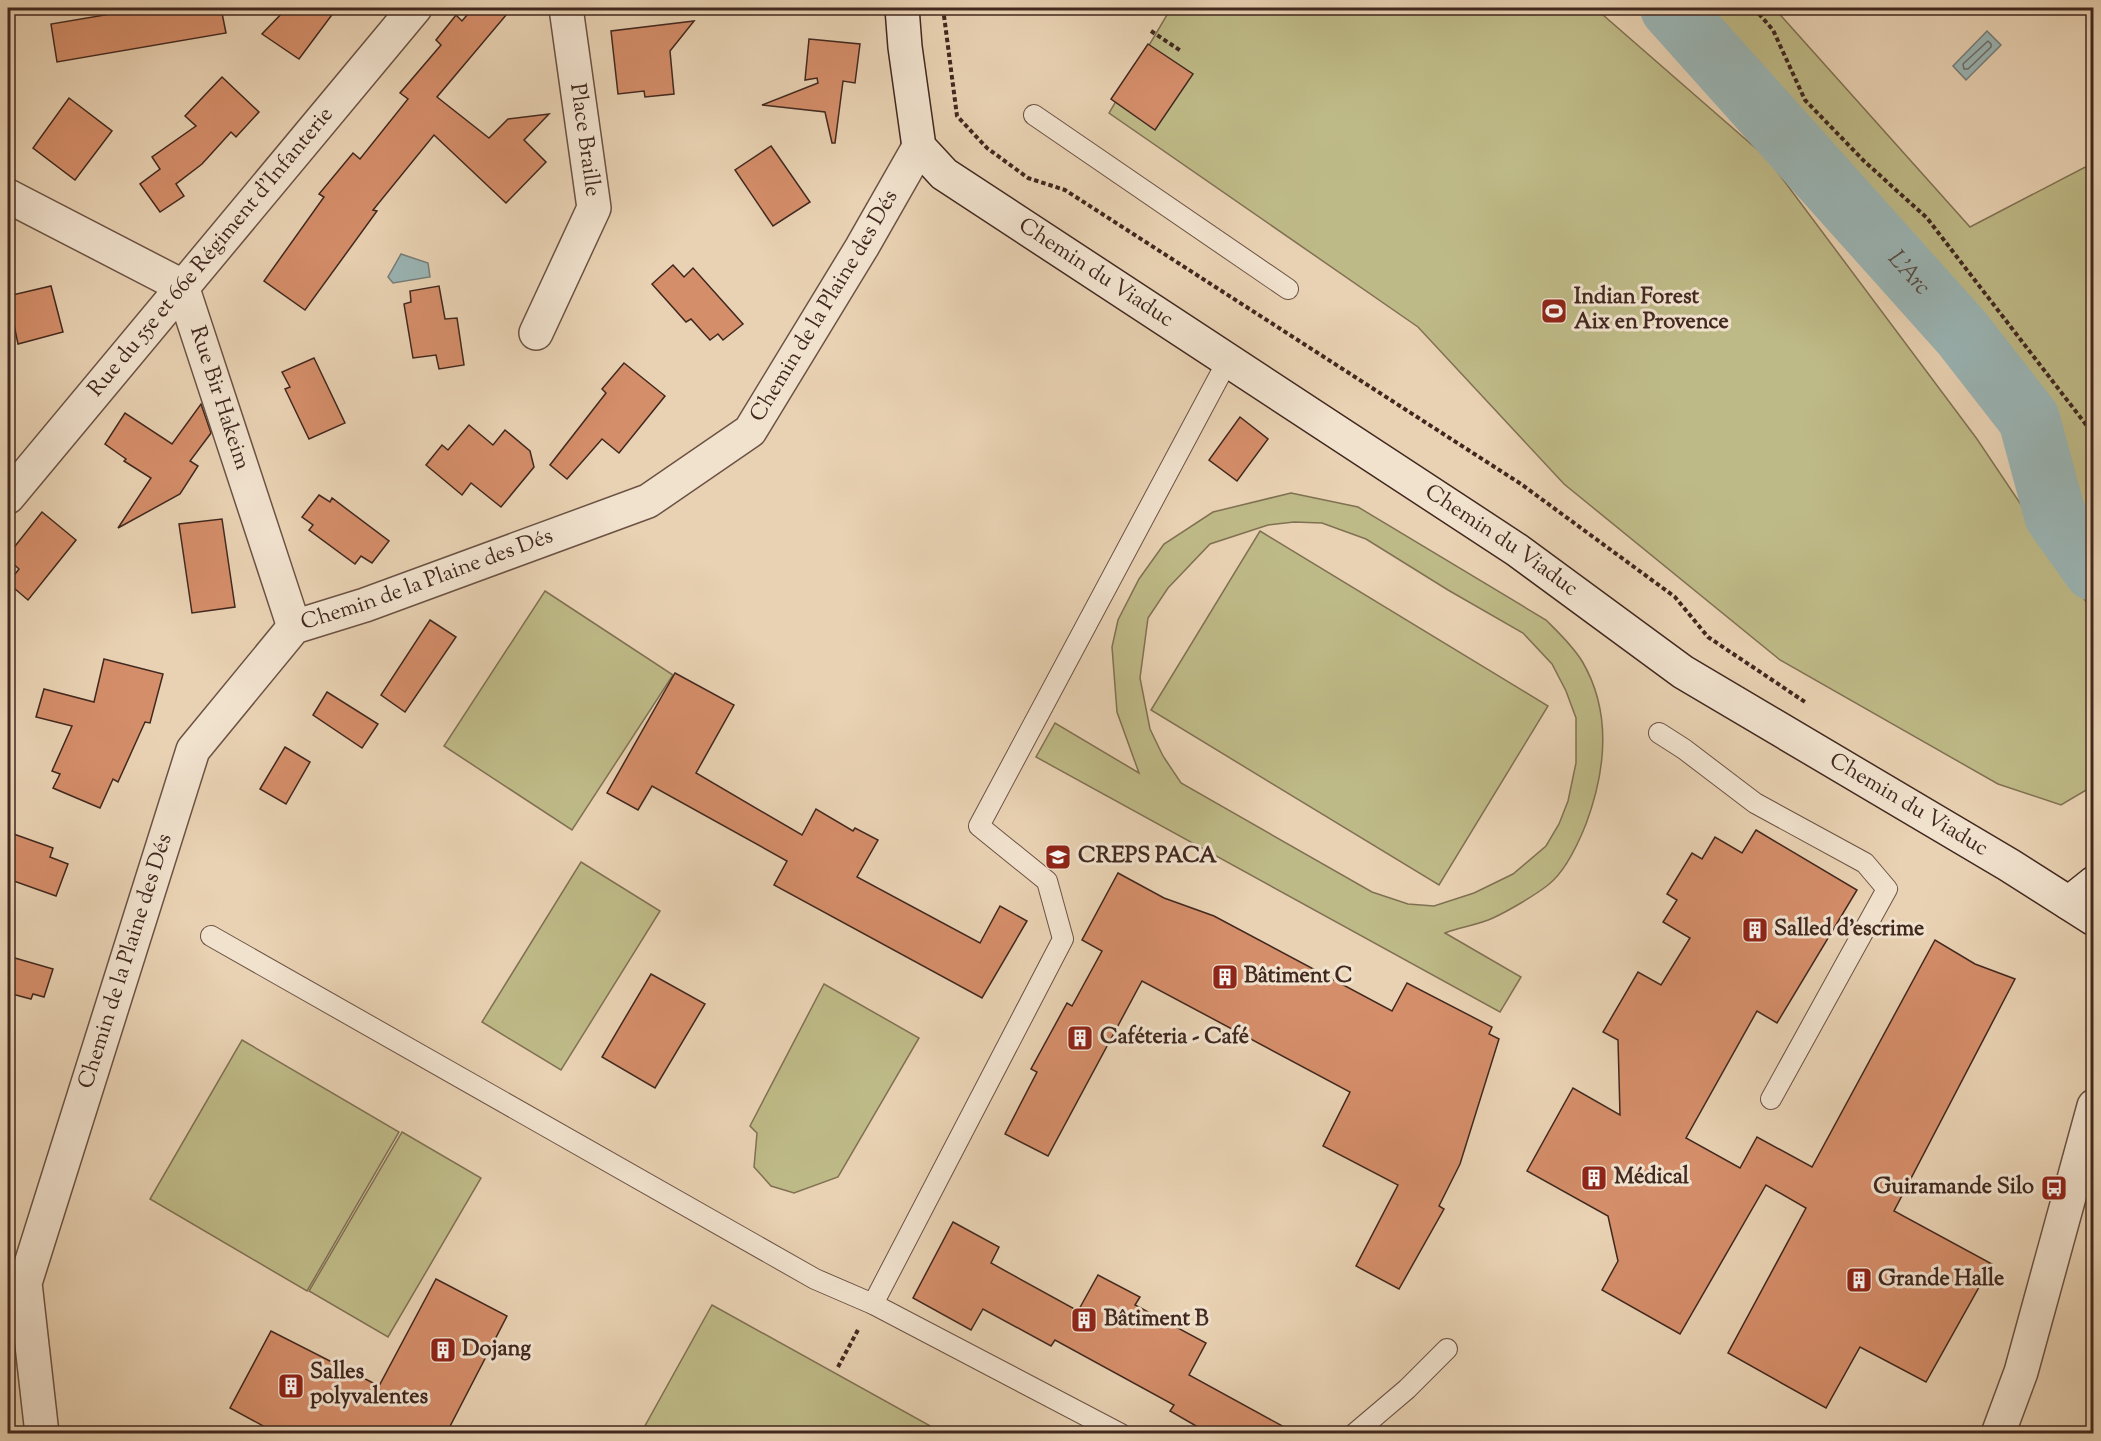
<svg xmlns="http://www.w3.org/2000/svg" width="2101" height="1441" viewBox="0 0 2101 1441" font-family="'Sorts Mill Goudy',serif">
<style>
.green{fill:#beba87;stroke:#807153;stroke-width:1.5;fill-rule:evenodd}
.water{fill:#9ab5b5;stroke:#767d79;stroke-width:1.5}
.lines{fill:none;stroke-linecap:round;stroke-linejoin:round}
.shore{stroke:#6e6e6a;stroke-width:1.5}
.river{stroke:#9ab5b5;stroke-width:62}
.building{fill:#d58e6a;stroke:#41281f;stroke-width:1.5}
.lane-casing{stroke:#6b5244;stroke-width:22}
.street-casing{stroke:#6b5244;stroke-width:36}
.secondary-casing{stroke:#41281f;stroke-width:36}
.path{stroke:#41281f;stroke-width:4;stroke-dasharray:4.5 3;stroke-linecap:butt}
.lane{stroke:#f1e2ce;stroke-width:20}
.street{stroke:#f1e2ce;stroke-width:33}
.secondary{stroke:#f1e2ce;stroke-width:33}
.labels{text-anchor:middle;dominant-baseline:central;stroke-width:6;stroke-linejoin:round;paint-order:stroke}
.street-label{font-size:22px;fill:#41281f;stroke:#f1e2ce}
.poi-label{font-size:22px;font-weight:bold;fill:#41281f;stroke:#f1e2ce;text-anchor:start}
.water-label{font-size:24px;font-style:italic;fill:#574b44;stroke:#f1e2ce}
</style>
<rect width="100%" height="100%" fill="#e9d2b3"/>
<filter id="stains"><feTurbulence type="fractalNoise" baseFrequency=".00333" numOctaves="4"/><feColorMatrix values="0 0 0 0 .2 0 0 0 0 .09 0 0 0 0 .02 0 0 0 .5 -.17"/></filter>
<radialGradient id="worn" r=".72"><stop offset=".6" stop-color="#630" stop-opacity="0"/><stop offset="1" stop-color="#630" stop-opacity=".3"/></radialGradient>
<g class="green">
<polygon points="1171,8 1595,8 1767,158 1977,439 2093,612 2093,786 2061,805 1998,784 1780,660 1564,484 1418,327 1109,113"/>
<polygon points="1675,8 1774,8 1970,227 2093,163 2093,569 2055,515 2029,419 1677,12"/>
<path d="M1291,493L1358,507L1546,620C1559,633 1572,645 1582,661C1612,712 1606,770 1586,824C1578,844 1565,872 1548,885C1534,896 1508,911 1493,918C1478,925 1460,927 1445,933L1521,977L1500,1012L1036,757L1055,723L1139,773L1117,712L1112,647L1118,620L1139,579L1164,544L1213,512ZM1294,522L1322,523L1366,539L1448,590L1523,633L1552,664L1566,691L1576,718V763L1568,801L1559,824L1546,846L1513,874L1474,893L1434,906L1408,904L1372,892L1181,783L1163,756L1150,729L1140,678L1148,618L1168,588L1210,544L1268,525Z"/>
<polygon points="1260,531 1548,706 1439,885 1151,710"/>
<polygon points="545,591 673,675 572,830 444,746"/>
<polygon points="581,862 660,911 561,1070 482,1022"/>
<polygon points="824,984 919,1038 838,1177 794,1193 771,1186 754,1167 757,1133 750,1126"/>
<polygon points="242,1040 399,1132 307,1291 150,1199"/>
<polygon points="402,1132 481,1178 388,1337 309,1291"/>
<polygon points="712,1305 943,1433 641,1433"/>
</g>
<g class="water">
<polygon points="1987,31 2001,45 1966,80 1953,66"/>
<polygon points="401,254 428,263 430,277 393,283 388,277"/>
</g>
<g class="lines">
<polygon class="shore" points="1988,41 1991,44 1991,47 1968,69 1964,69 1963,64"/>
<path class="river" id="s1" d="M1671,8L1962,333L2029,419L2055,515L2094,570"/>
</g>
<g class="building">
<polygon points="146,8 221,8 226,33 57,62 51,24"/>
<polygon points="287,8 337,8 299,59 262,34"/>
<polygon points="473,8 512,8 437,97 489,138 508,119 549,114 524,140 546,162 506,203 434,135 373,210 377,211 305,310 264,281 324,197 319,194 353,153 360,159 408,99 400,93 441,45 436,40 456,15 462,21"/>
<polygon points="694,21 670,51 674,94 645,97 644,91 618,94 611,31"/>
<polygon points="809,39 860,44 855,83 843,81 835,143 832,143 825,112 762,105 818,83 817,78 805,80"/>
<polygon points="1148,44 1193,74 1155,130 1111,99"/>
<polygon points="222,77 259,112 236,137 231,132 202,164 176,184 184,196 160,212 140,184 160,169 152,157 196,126 185,116"/>
<polygon points="69,98 112,131 75,180 33,148"/>
<polygon points="771,146 810,202 773,226 735,170"/>
<polygon points="673,265 684,277 693,268 743,324 723,340 718,334 710,340 691,319 686,322 652,284"/>
<polygon points="51,286 63,332 18,344 8,296"/>
<polygon points="439,286 445,319 457,318 464,365 439,369 436,355 413,358 404,304 411,302 410,291"/>
<polygon points="314,358 345,423 309,439 285,389 290,387 282,372"/>
<polygon points="624,363 665,396 619,453 602,439 567,479 550,465 606,393 602,389"/>
<polygon points="201,404 211,433 190,461 198,466 180,494 118,528 151,478 124,461 126,459 105,444 125,413 172,444"/>
<polygon points="1240,417 1268,439 1237,481 1209,460"/>
<polygon points="469,425 493,445 505,430 530,451 534,467 501,507 471,483 462,495 426,465 442,445 448,450"/>
<polygon points="319,495 330,502 332,498 389,541 372,563 361,556 355,564 309,530 313,525 302,517"/>
<polygon points="42,512 76,540 28,600 8,583 19,569 8,559 8,555"/>
<polygon points="222,519 235,607 192,613 179,524"/>
<polygon points="430,620 456,637 405,712 381,695"/>
<polygon points="104,659 163,674 150,723 145,722 118,782 113,779 100,808 53,788 60,774 52,771 72,726 36,717 44,689 94,702"/>
<polygon points="675,673 734,705 696,773 802,835 816,809 853,831 855,828 878,840 857,877 980,943 1000,906 1027,921 982,998 774,885 787,861 652,786 638,810 607,793"/>
<polygon points="327,692 378,724 362,748 313,715"/>
<polygon points="285,747 310,762 286,804 260,789"/>
<polygon points="1756,830 1857,890 1777,1023 1757,1011 1686,1138 1740,1168 1757,1137 1812,1167 1935,940 1975,964 2015,979 1894,1211 1992,1264 1926,1382 1860,1347 1826,1408 1728,1353 1806,1208 1766,1185 1680,1334 1602,1290 1618,1261 1608,1216 1527,1171 1573,1088 1620,1115 1618,1040 1603,1032 1638,972 1661,985 1690,938 1663,922 1677,900 1667,894 1692,853 1702,859 1715,837 1742,853"/>
<polygon points="8,832 53,848 50,857 68,864 56,896 8,879"/>
<polygon points="1118,873 1164,898 1214,916 1392,1011 1407,983 1492,1027 1489,1034 1499,1039 1460,1164 1439,1206 1444,1209 1399,1289 1356,1266 1398,1185 1323,1146 1350,1092 1142,981 1048,1156 1005,1134 1037,1072 1031,1069 1067,1003 1072,1006 1102,951 1082,940"/>
<polygon points="8,956 53,969 44,997 33,994 31,999 8,993"/>
<polygon points="651,974 705,1004 655,1088 602,1057"/>
<polygon points="953,1222 999,1247 991,1263 1078,1311 1098,1275 1140,1297 1135,1305 1206,1343 1189,1375 1297,1434 1210,1434 1170,1411 1174,1405 1055,1340 1051,1346 983,1309 971,1330 913,1298"/>
<polygon points="436,1279 507,1316 446,1434 278,1434 230,1408 271,1331 379,1386"/>
</g>
<g class="lines">
<defs>
<g id="lane">
<polyline points="1034,115 1288,289"/>
<polyline points="1659,733 1684,749 1755,803 1865,863 1887,889 1771,1099"/>
<polyline points="211,936 815,1279 873,1304 1063,939 1047,881 979,826 1228,360"/>
<polyline points="873,1304 1121,1434"/>
<polyline points="1354,1434 1407,1389 1447,1349"/>
</g>
<g id="street">
<path id="s2" d="M8,196L182,286L294,627"/>
<polyline points="536,333 594,208 566,8"/>
<path id="s3" d="M8,497L415,8"/>
<path id="s4" d="M42,1434L25,1283L193,750L294,627L365,605L648,501L750,431L862,247L919,147"/>
<polyline points="1998,1434 2021,1372 2094,1106"/>
</g>
<g id="secondary">
<path id="s5" d="M902,8L905,47L919,147L944,174L1517,550L1683,672L2009,865L2094,919"/>
<polyline points="2069,903 2094,883"/>
</g>
</defs>
<use href="#lane" class="lane-casing"/>
<use href="#street" class="street-casing"/>
<use href="#secondary" class="secondary-casing"/>
<g class="path">
<polyline points="943,8 957,116 987,148 1028,178 1065,190 1521,484 1675,597 1708,637 1805,702"/>
<polyline points="1754,8 1773,30 1805,100 1864,161 1927,218 2094,435"/>
<polyline points="1151,31 1181,51"/>
<polyline points="838,1367 859,1328"/>
</g>
<use href="#lane" class="lane"/>
<use href="#street" class="street"/>
<use href="#secondary" class="secondary"/>
</g>
<defs>
<symbol id="stadium-square" viewBox="-11 -11 22 22"><rect x="-9" y="-9" width="18" height="18" rx="4" fill="#8f2418" stroke="#f1e2ce"/><path d="M0-5a6.5 5 0 1 0 0 10a6.5 5 0 1 0 0-10ZM-3.5-1.8h7v3.6h-7Z" fill="#fff"/></symbol>
<symbol id="university-square" viewBox="-11 -11 22 22"><rect x="-9" y="-9" width="18" height="18" rx="4" fill="#8f2418" stroke="#f1e2ce"/><path d="M0-5L7-2L0 1L-7-2ZM-4 1L0 2.5L4 1V4Q0 6-4 4Z" fill="#fff"/></symbol>
<symbol id="building-square" viewBox="-11 -11 22 22"><rect x="-9" y="-9" width="18" height="18" rx="4" fill="#8f2418" stroke="#f1e2ce"/><path d="M-4-6H4V6H1V3H-1V6H-4ZM-2.5-4.3h1.7v1.8h-1.7ZM.8-4.3h1.7v1.8H.8ZM-2.5-1h1.7V.8h-1.7ZM.8-1h1.7V.8H.8Z" fill="#fff"/></symbol>
<symbol id="bus-square" viewBox="-11 -11 22 22"><rect x="-9" y="-9" width="18" height="18" rx="4" fill="#8f2418" stroke="#f1e2ce"/><path d="M-5-6H5V4H4V6H2V4H-2V6H-4V4H-5ZM-3.5-4V0h7V-4ZM-3.5 1.2v1.5H-2V1.2ZM2 1.2v1.5H3.5V1.2Z" fill="#fff"/></symbol>
</defs>
<g fill-rule="evenodd">
<use href="#stadium-square" x="1539" y="296" width="30" height="30"/>
<use href="#university-square" x="1043" y="842" width="30" height="30"/>
<use href="#building-square" x="1740" y="915" width="30" height="30"/>
<use href="#building-square" x="1210" y="962" width="30" height="30"/>
<use href="#building-square" x="1065" y="1023" width="30" height="30"/>
<use href="#building-square" x="1579" y="1163" width="30" height="30"/>
<use href="#bus-square" x="2039" y="1173" width="30" height="30"/>
<use href="#building-square" x="1844" y="1265" width="30" height="30"/>
<use href="#building-square" x="1069" y="1305" width="30" height="30"/>
<use href="#building-square" x="428" y="1335" width="30" height="30"/>
<use href="#building-square" x="276" y="1371" width="30" height="30"/>
</g>
<g class="labels">
<g class="street-label">
<text transform="translate(584 140) rotate(82)">Place Braille</text>
<text stroke="none"><textPath href="#s3" startOffset="318">Rue du 55e et 66e Régiment d'Infanterie</textPath></text>
<text stroke="none"><textPath href="#s5" startOffset="358">Chemin du Viaduc</textPath></text>
<text stroke="none"><textPath href="#s4" startOffset="1515">Chemin de la Plaine des Dés</textPath></text>
<text stroke="none"><textPath href="#s2" startOffset="314">Rue Bir Hakeim</textPath></text>
<text stroke="none"><textPath href="#s5" startOffset="844">Chemin du Viaduc</textPath></text>
<text stroke="none"><textPath href="#s4" startOffset="1011">Chemin de la Plaine des Dés</textPath></text>
<text stroke="none"><textPath href="#s5" startOffset="1330">Chemin du Viaduc</textPath></text>
<text stroke="none"><textPath href="#s4" startOffset="489">Chemin de la Plaine des Dés</textPath></text>
</g>
<g class="poi-label">
<text x="1574" y="298">Indian Forest<tspan x="1574" dy="25">Aix en Provence</tspan></text>
<text x="1078" y="857">CREPS PACA</text>
<text x="1774" y="930">Salled d'escrime</text>
<text x="1244" y="977">Bâtiment C</text>
<text x="1100" y="1038">Caféteria - Café</text>
<text x="1614" y="1178">Médical</text>
<text x="2034" y="1188" text-anchor="end">Guiramande Silo</text>
<text x="1878" y="1280">Grande Halle</text>
<text x="1104" y="1320">Bâtiment B</text>
<text x="462" y="1350">Dojang</text>
<text x="310" y="1373">Salles<tspan x="310" dy="25">polyvalentes</tspan></text>
</g>
<g class="water-label">
<text stroke="none"><textPath href="#s1" startOffset="356">L'Arc</textPath></text>
</g>
</g>
<rect width="2101" height="1441" fill="none" stroke="#e9d2b3" stroke-width="30"/>
<rect x="9" y="9" width="2083" height="1423" fill="none" stroke="#41281f" stroke-width="3"/>
<rect x="15" y="15" width="2071" height="1411" fill="none" stroke="#41281f" stroke-width="1.5"/>
<rect width="100%" height="100%" filter="url(#stains)"/>
<rect width="100%" height="100%" fill="url(#worn)"/>
</svg>
